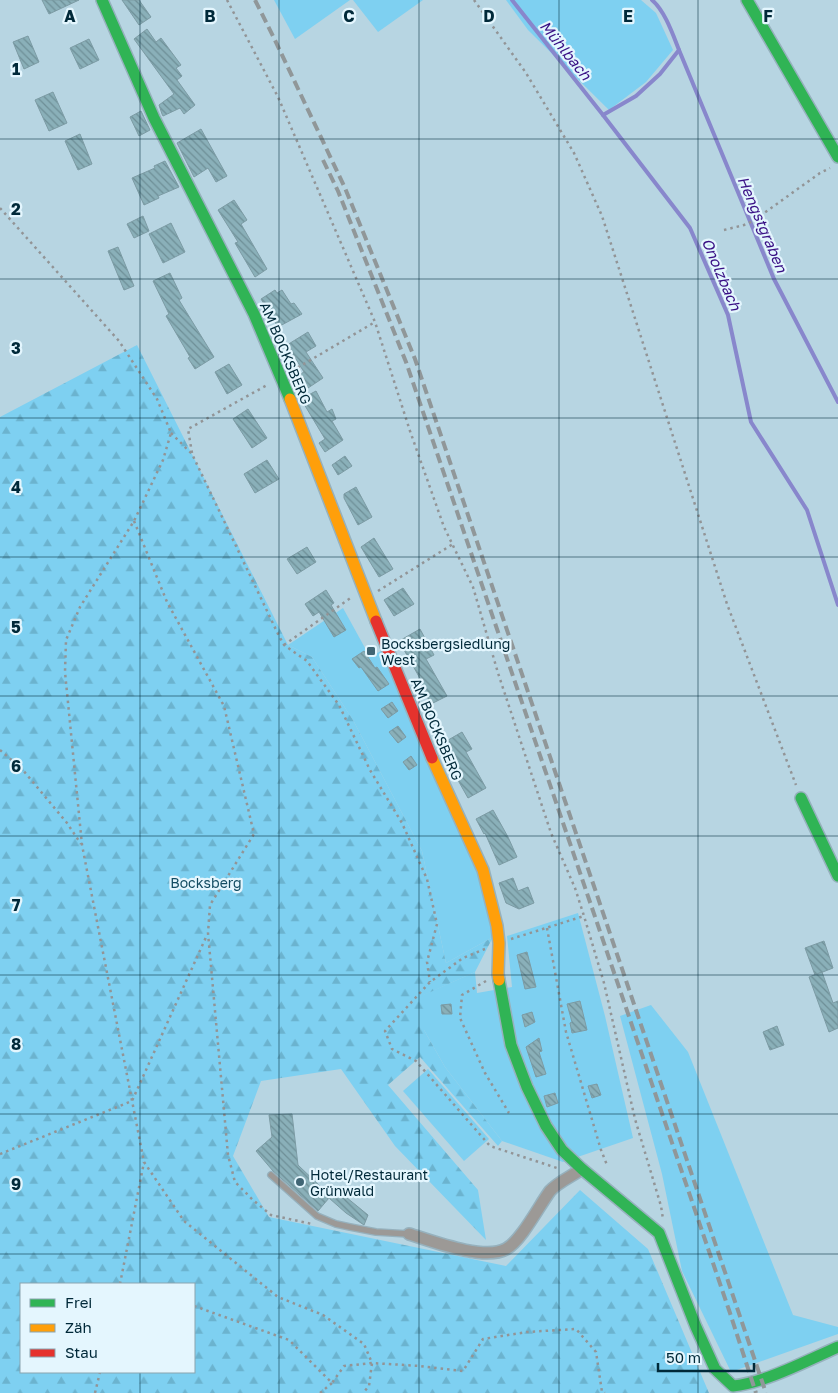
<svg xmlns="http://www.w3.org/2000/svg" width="838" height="1393" viewBox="0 0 838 1393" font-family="'Golos Text',sans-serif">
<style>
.green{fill:#7ed0f1}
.forest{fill:url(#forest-firs);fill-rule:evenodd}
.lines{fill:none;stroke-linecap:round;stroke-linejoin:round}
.stream{stroke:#8887cc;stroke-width:4}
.building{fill:url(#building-back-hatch);stroke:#7c9ba4}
.lane-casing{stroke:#96b1bd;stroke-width:8}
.street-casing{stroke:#96b1bd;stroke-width:14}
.fast-casing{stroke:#96b1bd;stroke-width:14}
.slow-casing{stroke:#96b1bd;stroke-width:14}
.jam-casing{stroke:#96b1bd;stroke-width:14}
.path{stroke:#929496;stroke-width:2.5;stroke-dasharray:2.5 4;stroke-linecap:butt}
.lane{stroke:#9c9996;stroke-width:5.5}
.street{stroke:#9c9996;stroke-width:11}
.fast{stroke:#30b455;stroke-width:11}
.slow{stroke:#ff9f0a;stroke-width:11}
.jam{stroke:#e5322d;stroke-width:11}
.rail{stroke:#909799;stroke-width:4;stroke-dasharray:10 5;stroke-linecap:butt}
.grid{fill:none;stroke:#002939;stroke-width:1;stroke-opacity:0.55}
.poi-dot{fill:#406574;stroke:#e4f6fe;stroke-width:2}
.labels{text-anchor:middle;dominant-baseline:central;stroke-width:4.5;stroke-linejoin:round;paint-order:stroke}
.street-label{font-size:14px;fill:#002939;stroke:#e4f6fe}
.poi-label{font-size:14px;fill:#002939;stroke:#e4f6fe;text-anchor:start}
.park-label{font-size:14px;fill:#124c62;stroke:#e4f6fe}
.water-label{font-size:15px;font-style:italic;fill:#391085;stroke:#e4f6fe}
.grid-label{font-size:16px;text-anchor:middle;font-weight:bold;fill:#002939;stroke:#e4f6fe;stroke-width:4.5;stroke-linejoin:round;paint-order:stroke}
</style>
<defs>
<pattern id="forest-firs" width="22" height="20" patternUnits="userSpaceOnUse" patternTransform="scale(1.25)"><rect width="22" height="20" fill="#7ed0f1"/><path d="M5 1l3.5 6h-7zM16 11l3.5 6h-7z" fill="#6bb3cf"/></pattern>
<pattern id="building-back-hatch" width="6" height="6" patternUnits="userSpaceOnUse" patternTransform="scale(1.25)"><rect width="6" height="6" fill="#8ab0b9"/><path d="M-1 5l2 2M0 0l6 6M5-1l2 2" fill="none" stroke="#6e8f97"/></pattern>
</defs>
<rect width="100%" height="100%" fill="#b7d5e2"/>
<g class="green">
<polygon points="274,0 350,0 295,39"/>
<polygon points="353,0 423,0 378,32"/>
<polygon points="506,0 641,0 656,13 673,50 646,82 609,110 528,30"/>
<polygon points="343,608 370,657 381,651 477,871 493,937 446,963 422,851 353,720 312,657 288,645"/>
<polygon points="578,913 605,1016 633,1138 563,1162 502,1141 445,1067 424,1030 423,995 475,972 477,993 512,987 507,936"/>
<polygon points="651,1005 688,1052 793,1315 838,1327 838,1334 731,1372 682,1271 662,1174 620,1016"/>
<polygon points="428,1069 489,1139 464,1161 403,1091"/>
</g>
<path class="forest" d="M137,345L288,645L312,657L353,720L422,851L446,963L493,937L475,972L424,995V1030L445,1067L502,1141L498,1146L420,1057L388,1085L478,1190L486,1240L395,1146L341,1069L261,1081L233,1156L269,1217L506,1266L580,1190L648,1249L709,1393H0V417ZM21,1284H194V1372H21Z"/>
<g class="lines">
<g class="stream">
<polyline points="512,0 603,115"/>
<path d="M652,0C665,11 673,35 679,50L660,74L636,96L603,115L690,228L728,315L751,422L807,510L838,605"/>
<polyline points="679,50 774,279 838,402"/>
</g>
</g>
<g class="building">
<polygon points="42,0 79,0 49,14"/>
<polygon points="122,0 139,0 151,17 139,25"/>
<polygon points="147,29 156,42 161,38 181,65 176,68 182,76 177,80 195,105 184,114 180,108 163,116 162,114 159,105 174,94 134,39"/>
<polygon points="28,36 39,62 24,69 13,42"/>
<polygon points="89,39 99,60 80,69 70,48"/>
<polygon points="53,92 67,123 49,131 35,100"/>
<polygon points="141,111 150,130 139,136 130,117"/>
<polygon points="201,129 227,176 216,182 208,168 194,177 177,143"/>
<polygon points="80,134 92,164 78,170 65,141"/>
<polygon points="165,161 179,187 158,196 159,198 144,205 132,178 155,168 154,166"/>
<polygon points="234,200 247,220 241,224 267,269 255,277 235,243 238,242 218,210"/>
<polygon points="143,216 149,231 134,238 127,224"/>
<polygon points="171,223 185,252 163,263 149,234"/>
<polygon points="118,247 134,286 124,290 108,251"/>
<polygon points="170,273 182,298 179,300 214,357 195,369 188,358 190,357 166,316 169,314 153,281"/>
<polygon points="275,290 277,293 282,290 291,304 294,303 302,314 278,327 261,299"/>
<polygon points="308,332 316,346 306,352 323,378 308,388 299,375 304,372 287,345"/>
<polygon points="229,364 242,385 227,394 215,372"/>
<polygon points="316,391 327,412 332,409 336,419 332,421 343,440 325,452 319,443 325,439 301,399"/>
<polygon points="248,409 267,438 252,448 233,419"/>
<polygon points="345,456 352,466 338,475 332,465"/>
<polygon points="267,460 279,479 255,493 244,474"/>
<polygon points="356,487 372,517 358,525 344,498 344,494"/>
<polygon points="374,538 393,569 379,577 361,547"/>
<polygon points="307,547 316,562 297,574 287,559"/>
<polygon points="403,588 414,604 394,616 384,600"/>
<polygon points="326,590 334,603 331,605 346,630 334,637 319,612 313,616 305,604"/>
<polygon points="420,629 434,655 426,659 447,696 431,704 420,684 422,682 399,641"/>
<polygon points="364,651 375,668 377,667 389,684 378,691 361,667 359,668 352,659"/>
<polygon points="392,702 398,711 388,718 381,709"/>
<polygon points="398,726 406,737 398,743 389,732"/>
<polygon points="462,732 472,749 466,752 486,788 468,798 450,766 454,763 443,743"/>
<polygon points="411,756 417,765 409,770 403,762"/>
<polygon points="493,810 508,837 517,857 499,865 485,833 484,834 476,819"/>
<polygon points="513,878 518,891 528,887 534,903 519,909 506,903 499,883"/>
<polygon points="824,941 833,968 815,975 805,948"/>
<polygon points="527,952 536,987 525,989 517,955"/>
<polygon points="822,972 833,1003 838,1001 838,1028 829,1032 809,977"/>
<polygon points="580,1001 587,1030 572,1033 570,1023 572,1022 567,1004"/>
<polygon points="451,1004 452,1014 442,1014 441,1005"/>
<polygon points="532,1012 535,1022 525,1027 522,1015"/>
<polygon points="777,1026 784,1045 770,1050 763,1032"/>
<polygon points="539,1038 542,1051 539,1052 546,1074 536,1077 526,1047"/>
<polygon points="597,1084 601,1095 592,1098 588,1086"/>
<polygon points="555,1093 558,1103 547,1107 544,1096"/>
<polygon points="292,1114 298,1165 325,1191 330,1184 368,1215 364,1225 346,1213 329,1198 318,1211 273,1171 256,1151 272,1137 269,1115"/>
</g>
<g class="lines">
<defs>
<polyline id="lane" points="271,1175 317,1216 336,1224 350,1227 376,1232 409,1234"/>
<path id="street" d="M409,1234C432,1241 484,1261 506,1249C521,1241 539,1206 550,1191C558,1182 572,1176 582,1169"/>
<g id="fast">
<polyline points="102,0 154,118 254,314 290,399"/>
<polyline points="747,0 838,157"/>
<polyline points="801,798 838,876"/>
<path d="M499,980L511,1045L527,1087L546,1126L562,1150L582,1169L659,1233L696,1327L715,1369L733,1386C765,1383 808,1360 838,1347"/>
</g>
<g id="slow">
<polyline points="290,399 376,621"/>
<polyline points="432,758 483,870 497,926 499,943 498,974 499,980"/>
</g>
<polyline id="jam" points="376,621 432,758"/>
</defs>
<use href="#lane" class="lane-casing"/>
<use href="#street" class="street-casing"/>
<use href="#fast" class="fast-casing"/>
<use href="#slow" class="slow-casing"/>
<use href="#jam" class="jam-casing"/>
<g class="path">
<polyline points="227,0 278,97 375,322 410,431 444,527 473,587 498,673 551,833 575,888 584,916 604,983 635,1119 661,1206 663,1219"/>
<polyline points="474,0 526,73 574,153 602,216 727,604 796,785"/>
<polyline points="0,208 119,341 157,399 171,433 163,460 134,521 80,607 66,640 65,672 82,845 144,1162 184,1221 278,1297 323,1315 364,1344 372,1363 369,1386 363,1393"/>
<polyline points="724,230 744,225 753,221 820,173 830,168"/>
<polyline points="292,371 375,322"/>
<polyline points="171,433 192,454 279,636 284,645 307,661 339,705 370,770 402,823 427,879 437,924 427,962 430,982"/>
<polyline points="192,453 188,429 269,384"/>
<polyline points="134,521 167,602 224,706 254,834 210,905 208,933 228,1155 235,1182 253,1200 271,1215 312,1224"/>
<polyline points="378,591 453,544"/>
<polyline points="284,645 352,597"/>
<polyline points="0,750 22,769 67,823 81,844"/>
<polyline points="547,928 566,1032 601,1150 607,1165"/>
<polyline points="511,939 584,916"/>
<polyline points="485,949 463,958 430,982 385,1031 392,1049 416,1061 490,1146 560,1169"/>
<polyline points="486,981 462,995 460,1018 485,1073 509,1113"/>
<polyline points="0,1154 132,1101 207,935"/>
<polyline points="120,1284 144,1162"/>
<polyline points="194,1306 289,1340 332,1383 344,1366 372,1363 420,1366 463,1371 483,1339 527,1332 576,1329 596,1352 602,1392 605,1393"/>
<polyline points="95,1393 100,1372"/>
<polyline points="320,1393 332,1383"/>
</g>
<use href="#lane" class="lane"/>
<use href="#street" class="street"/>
<use href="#fast" class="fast"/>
<use href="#slow" class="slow"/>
<use href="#jam" class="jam"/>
<g class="rail">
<polyline points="255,0 274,38 345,188 415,359 766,1393"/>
<polyline points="323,160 338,191 406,362 730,1313 756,1393"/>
</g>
</g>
<path class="grid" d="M140,0V1284M279,0V1393M419,0V1393M559,0V1393M698,0V1393M0,139H838M0,279H838M0,418H838M0,557H838M0,696H838M0,836H838M0,975H838M0,1114H838M0,1254H838M140,1372V1393"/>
<g class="poi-dot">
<rect x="366" y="646" width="10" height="10" rx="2.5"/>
<circle cx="300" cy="1182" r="5"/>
</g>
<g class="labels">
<g class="street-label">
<text transform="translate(286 353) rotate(67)">AM BOCKSBERG</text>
<text transform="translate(437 729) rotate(67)">AM BOCKSBERG</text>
</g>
<g class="poi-label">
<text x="381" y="643">Bocksbergsiedlung<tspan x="381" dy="16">West</tspan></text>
<text x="310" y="1174">Hotel/Restaurant<tspan x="310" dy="16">Grünwald</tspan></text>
</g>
<g class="park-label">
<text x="206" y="882">Bocksberg</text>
</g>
<g class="water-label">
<text transform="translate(566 50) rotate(51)">Mühlbach</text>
<text transform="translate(763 224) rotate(67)">Hengstgraben</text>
<text transform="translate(722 274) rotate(67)">Onolzbach</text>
</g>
</g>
<g class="grid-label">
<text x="70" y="22">A</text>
<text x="210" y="22">B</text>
<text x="349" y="22">C</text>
<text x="489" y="22">D</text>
<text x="628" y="22">E</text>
<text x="768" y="22">F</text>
<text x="16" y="75">1</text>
<text x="16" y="215">2</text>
<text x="16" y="354">3</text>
<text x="16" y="493">4</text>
<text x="16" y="633">5</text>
<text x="16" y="772">6</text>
<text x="16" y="911">7</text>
<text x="16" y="1050">8</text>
<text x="16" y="1190">9</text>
</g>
<rect x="20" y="1283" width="175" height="90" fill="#e4f6fe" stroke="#89a4af"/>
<rect x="30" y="1299" width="25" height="8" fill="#30b455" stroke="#89a4af"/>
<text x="65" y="1308" font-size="15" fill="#002939">Frei</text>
<rect x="30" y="1324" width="25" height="8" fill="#ff9f0a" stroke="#89a4af"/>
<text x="65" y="1333" font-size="15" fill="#002939">Zäh</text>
<rect x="30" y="1349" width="25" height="8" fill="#e5322d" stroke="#89a4af"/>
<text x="65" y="1358" font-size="15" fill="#002939">Stau</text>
<path d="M658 1363v8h96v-8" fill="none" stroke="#002939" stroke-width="2.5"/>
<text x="666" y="1363" font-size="15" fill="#002939" stroke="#e4f6fe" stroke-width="4" paint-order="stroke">50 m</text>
</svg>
